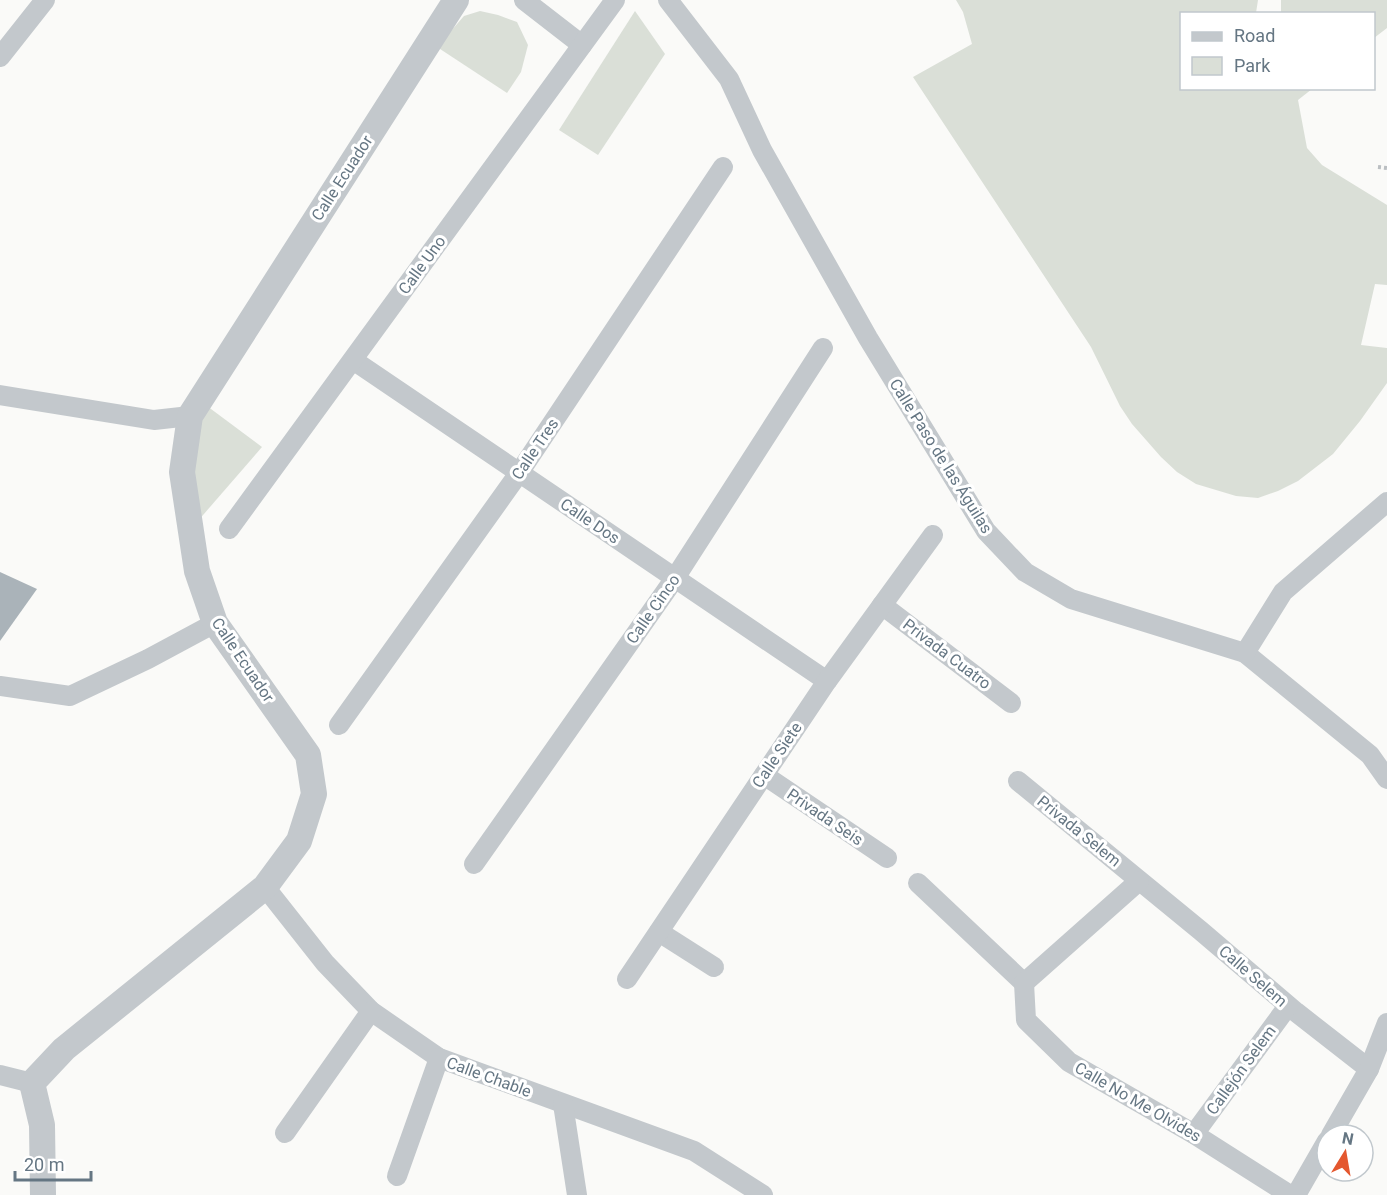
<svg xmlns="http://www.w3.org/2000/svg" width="1387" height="1195" viewBox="0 0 1387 1195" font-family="Roboto,sans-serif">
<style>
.green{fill:#dadfd7}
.building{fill:#aab3b9}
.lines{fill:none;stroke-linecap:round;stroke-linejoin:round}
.path{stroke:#bbbfc2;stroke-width:4;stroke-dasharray:3 3;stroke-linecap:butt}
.minor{stroke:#c3c8cc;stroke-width:20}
.tertiary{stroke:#c3c8cc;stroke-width:26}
.labels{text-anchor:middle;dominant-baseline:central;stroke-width:6;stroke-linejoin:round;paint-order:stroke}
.street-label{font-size:16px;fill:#657683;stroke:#fff}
</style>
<rect width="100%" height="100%" fill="#fafaf8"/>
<g class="green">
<polygon points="956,0 1258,0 1256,13 1182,14 1182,88 1312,89 1298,100 1307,148 1322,165 1387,205 1387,285 1375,284 1361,345 1387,348 1387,383 1360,421 1333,454 1298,481 1278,491 1258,498 1236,496 1196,484 1177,472 1161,457 1132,424 1120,406 1091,347 913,77 972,44 963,12"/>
<polygon points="1281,0 1387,0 1387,28 1374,38 1374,14 1281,13"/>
<polygon points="480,11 498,15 517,22 528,45 521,72 507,93 437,47 464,16"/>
<polygon points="635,11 665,54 598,155 559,130"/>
<polygon points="207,406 262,447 197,522 188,467 196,420"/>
</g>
<polygon class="building" points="0,572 37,589 0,641"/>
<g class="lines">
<polyline class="path" points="1378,167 1387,168"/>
<g class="minor">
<polyline points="524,0 582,45"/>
<polyline points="668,0 729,79 762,150 868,338 986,531 1025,572 1071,599 1245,653 1370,755 1387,779"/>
<polyline points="0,57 45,0"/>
<polyline points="353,360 827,681"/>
<polyline points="0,395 154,420 190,416"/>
<polyline points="229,529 615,0"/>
<polyline points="882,605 1011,703"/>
<polyline points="1245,653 1283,592 1387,502"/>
<polyline points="0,686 70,696 148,659 215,623"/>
<polyline points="339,725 519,473 723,167"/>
<polyline points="764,775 887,858"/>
<polyline points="1018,781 1201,931 1296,1012 1369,1069"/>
<polyline points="474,864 675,578 823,348"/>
<polyline points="918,883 1024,983"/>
<polyline points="265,887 325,963 371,1011 439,1058 694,1151 763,1195"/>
<polyline points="659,932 714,967"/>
<polyline points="627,979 827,681 933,535"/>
<polyline points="1024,983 1026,1020 1069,1062 1194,1134 1290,1195"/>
<polyline points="1024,983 1139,881"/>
<polyline points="0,1075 32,1083"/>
<polyline points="563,1104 577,1195"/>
<polyline points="285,1133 371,1011"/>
<polyline points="1194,1134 1288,1006"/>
<polyline points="1331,1135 1369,1069 1387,1023"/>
<polyline points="397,1176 439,1058"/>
<polyline points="1296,1195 1327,1141"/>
</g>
<polyline class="tertiary" points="43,1195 42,1125 32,1083 64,1049 265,887 299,841 314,794 308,755 215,623 197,571 182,472 190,416 456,0"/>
</g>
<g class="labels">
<g class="street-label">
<text transform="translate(342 178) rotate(-57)">Calle Ecuador</text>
<text transform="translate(422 265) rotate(-54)">Calle Uno</text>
<text transform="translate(535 449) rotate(-56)">Calle Tres</text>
<text transform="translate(941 456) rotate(58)">Calle Paso de las Águilas</text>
<text transform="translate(590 521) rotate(34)">Calle Dos</text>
<text transform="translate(653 609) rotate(-55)">Calle Cinco</text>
<text transform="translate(947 654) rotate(37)">Privada Cuatro</text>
<text transform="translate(243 660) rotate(56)">Calle Ecuador</text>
<text transform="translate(777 755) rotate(-56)">Calle Siete</text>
<text transform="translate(825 817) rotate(34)">Privada Seis</text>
<text transform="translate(1079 831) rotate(39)">Privada Selem</text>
<text transform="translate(1253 976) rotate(41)">Calle Selem</text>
<text transform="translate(1241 1070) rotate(-54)">Callejón Selem</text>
<text transform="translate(489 1077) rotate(20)">Calle Chable</text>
<text transform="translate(1138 1102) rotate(30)">Calle No Me Olvides</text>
</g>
</g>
<rect x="1180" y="12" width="195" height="78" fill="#ffffff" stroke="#c1c8cd" stroke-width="1.5"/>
<rect x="1192" y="32" width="30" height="9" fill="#c3c8cc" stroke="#c1c8cd" stroke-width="1.5"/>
<text x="1234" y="42" font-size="18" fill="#657683">Road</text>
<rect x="1192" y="57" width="30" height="18" fill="#dadfd7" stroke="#c1c8cd" stroke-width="1.5"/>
<text x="1234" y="72" font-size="18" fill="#657683">Park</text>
<g transform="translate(1345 1153) rotate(11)"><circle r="28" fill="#ffffff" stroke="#c1c8cd" stroke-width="1.5"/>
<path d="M0-4.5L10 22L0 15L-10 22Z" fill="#e4572e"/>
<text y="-9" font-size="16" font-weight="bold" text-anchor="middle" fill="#657683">N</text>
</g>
<path d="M15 1171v9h76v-9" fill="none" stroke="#657683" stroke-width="3"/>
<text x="24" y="1171" font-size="18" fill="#657683" stroke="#ffffff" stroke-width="4.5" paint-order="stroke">20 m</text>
</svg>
